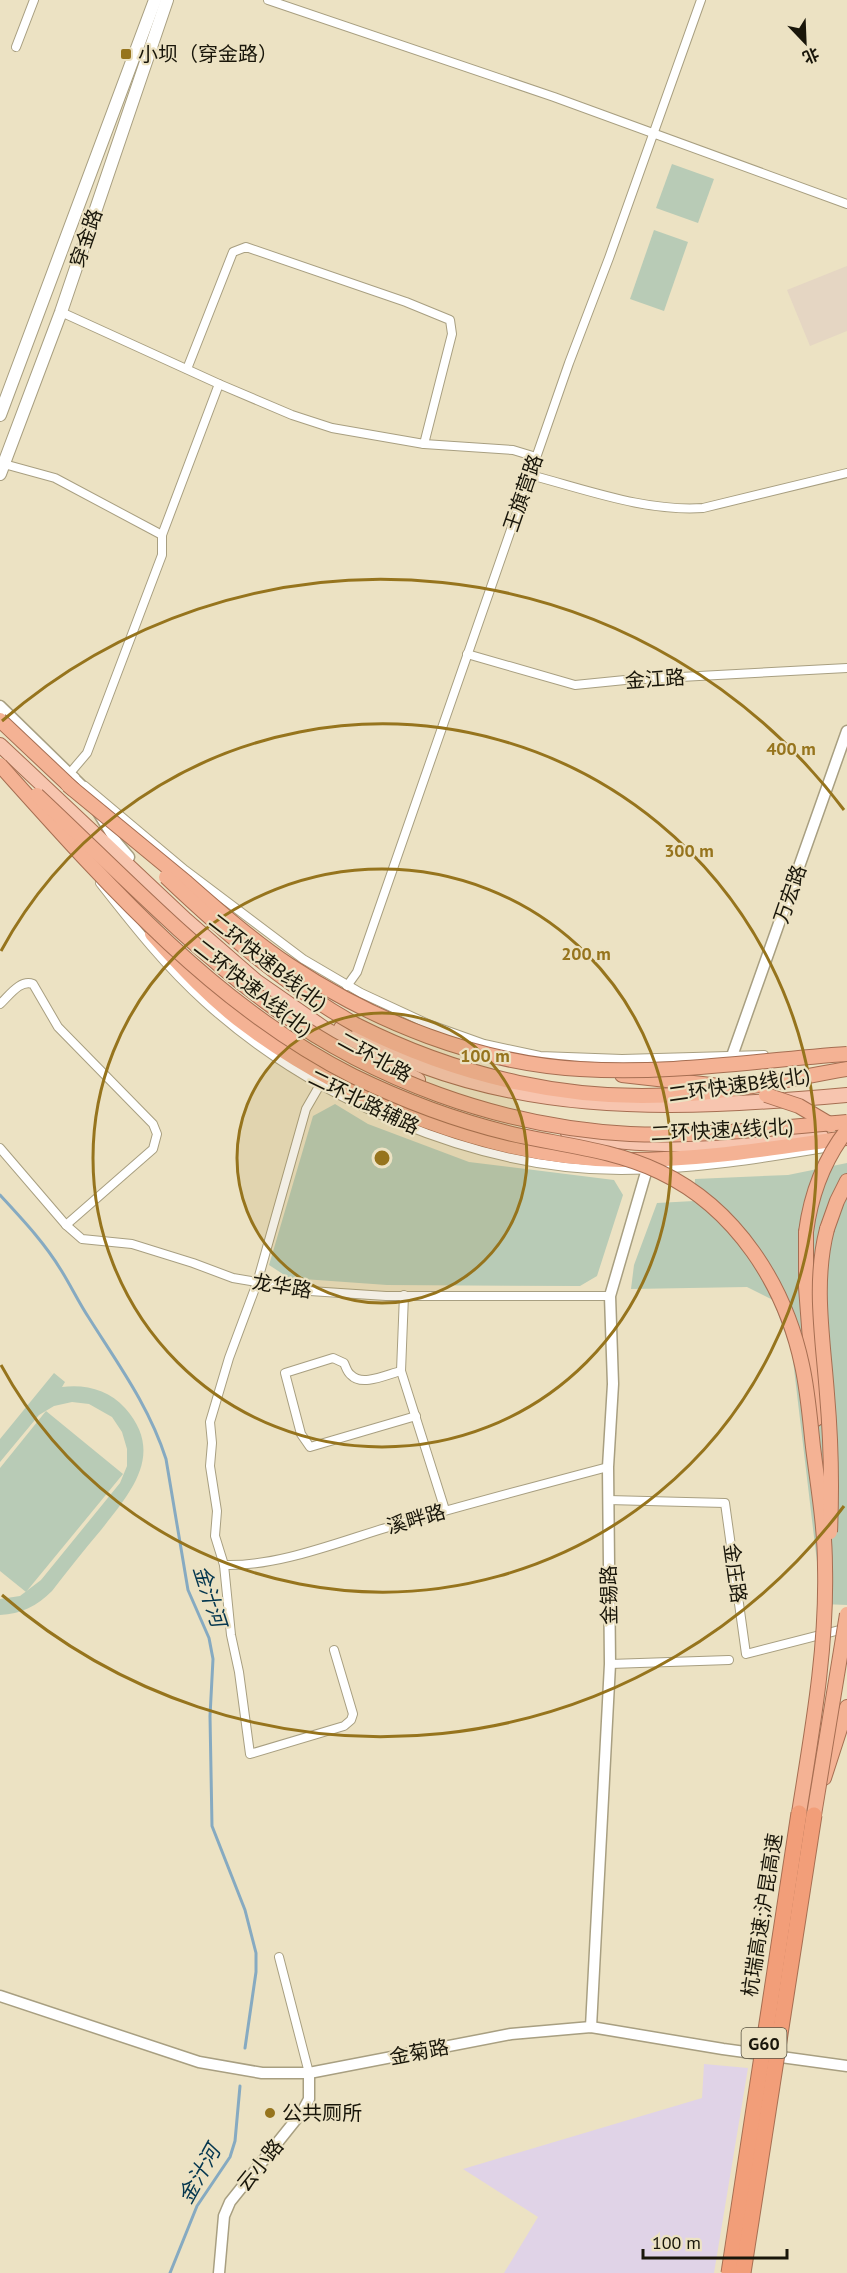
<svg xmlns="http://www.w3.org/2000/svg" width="847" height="2273" viewBox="0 0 847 2273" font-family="'PT Sans','Noto Sans SC',sans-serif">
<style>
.industrial{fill:#e0d3e7}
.education{fill:#e5d6c3}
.green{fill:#b8cbb6}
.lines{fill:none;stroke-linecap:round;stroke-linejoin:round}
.stream{stroke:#86aac1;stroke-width:3}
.minor-casing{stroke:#a89f81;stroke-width:10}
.tertiary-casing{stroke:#a89f81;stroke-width:13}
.secondary-casing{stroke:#a89f81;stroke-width:14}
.primary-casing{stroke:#a66e52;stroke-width:16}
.trunk-casing{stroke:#a66e52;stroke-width:16}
.minor{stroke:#fff;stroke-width:8}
.tertiary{stroke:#fff;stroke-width:10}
.secondary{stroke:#fff;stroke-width:12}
.primary{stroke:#f7c5af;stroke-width:14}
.trunk{stroke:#f4b294;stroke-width:14}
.trunk-bridge-casing{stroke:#a66e52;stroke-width:16;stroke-linecap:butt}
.motorway-bridge-casing{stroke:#a66e52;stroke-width:17;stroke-linecap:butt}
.trunk-bridge{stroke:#f4b294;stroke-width:14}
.motorway-bridge{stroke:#f29e79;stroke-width:15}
.ring{fill:none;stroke:#96741d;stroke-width:3}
.poi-dot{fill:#96741d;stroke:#ece2c3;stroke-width:2}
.labels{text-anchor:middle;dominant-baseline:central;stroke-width:4.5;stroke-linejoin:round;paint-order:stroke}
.shield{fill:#ece2c3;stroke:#585342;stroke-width:1.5}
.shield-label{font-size:18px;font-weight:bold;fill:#19160a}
.poi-label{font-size:20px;fill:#19160a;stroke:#ece2c3;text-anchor:start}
.street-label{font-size:20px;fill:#19160a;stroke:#ece2c3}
.water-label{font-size:21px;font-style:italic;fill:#05374f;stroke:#ece2c3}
.centre{fill:#96741d;stroke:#ece2c3;stroke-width:3}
.ring-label{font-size:18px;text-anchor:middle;font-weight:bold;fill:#96741d;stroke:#ece2c3;stroke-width:4.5;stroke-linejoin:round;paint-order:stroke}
</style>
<rect width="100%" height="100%" fill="#ece2c3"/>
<polygon class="industrial" points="704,2064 748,2068 714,2273 504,2273 538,2217 463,2169 702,2098"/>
<polygon class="education" points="847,266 847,331 810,346 787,290"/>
<g class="green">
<polygon points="672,164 714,179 698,223 656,208"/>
<polygon points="654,230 688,242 664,311 630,299"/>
<polygon points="335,1104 368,1124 469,1162 614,1180 623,1195 597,1276 580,1286 387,1285 289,1278 269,1265 313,1116"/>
<polygon points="847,1163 847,1605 822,1604 792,1352 773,1300 747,1287 631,1289 634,1265 657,1203 694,1201 695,1179 788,1175"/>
<path d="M54,1373L65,1382L62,1387C86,1384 109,1390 125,1408C166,1454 130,1493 101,1530C84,1550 68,1570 52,1591C37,1606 21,1614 0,1615V1599L20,1596L41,1580L120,1483L127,1466V1449L122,1432L112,1417L89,1404L72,1402L54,1406L39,1415L0,1462V1439Z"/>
<polygon points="46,1411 123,1474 26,1592 0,1571 0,1468"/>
</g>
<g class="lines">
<g class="stream">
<path d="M0,1195C22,1219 44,1242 61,1270C71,1286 79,1303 89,1318C118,1364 149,1406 166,1459L188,1590L209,1638L213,1659L210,1716L212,1826L245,1910L256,1953V1972L245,2048"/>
<polyline points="170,2273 197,2206 230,2157 235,2141 240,2086"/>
</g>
<defs>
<g id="minor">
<polyline points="268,0 554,97 847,204"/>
<polyline points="16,47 34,0"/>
<polyline points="61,312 219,384 292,415 332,428 424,444 513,450 536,457"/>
<polyline points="187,369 233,252 246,247 406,302 450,320 452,334 424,444"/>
<polyline points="4,464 55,478 162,535"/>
<path d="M530,475C585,489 645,512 703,508L847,473"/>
<polyline points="467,654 575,685 625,680 847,668"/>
<polyline points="75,777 70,773 87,753 162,555 162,535 219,384"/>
<polyline points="85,786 185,870 303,959 361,993 428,1024 484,1044 540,1056 622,1059 764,1055"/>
<path d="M100,883C133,925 165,966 205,1002C312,1099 475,1170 621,1170C693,1170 765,1158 836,1146"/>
<polyline points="347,986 357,972 569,363 609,258 701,0"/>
<path d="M0,1004C9,996 20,979 33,984L58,1027L153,1124L157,1134L153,1149L66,1225"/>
<polyline points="321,1083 306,1109 257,1283 229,1358 210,1422 212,1443 210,1466 217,1511 215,1536 224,1565 231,1635 239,1672 250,1754 344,1726 351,1720 353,1714 334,1650"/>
<polyline points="0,1148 66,1225 82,1239 132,1244 193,1263 233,1278 310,1291 386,1296 610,1296"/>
<polyline points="404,1295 401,1371 445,1510"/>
<path d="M401,1371C388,1374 362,1387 351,1375C347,1372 346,1367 344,1363L333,1358L285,1373L301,1434L310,1447L416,1416"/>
<polyline points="608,1500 725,1503 746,1654 847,1628"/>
<path d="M224,1565C278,1567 341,1541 392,1526C464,1505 536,1486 608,1467"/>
<polyline points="610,1664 729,1660"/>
<polyline points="279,1957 309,2073"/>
</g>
<g id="tertiary">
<polyline points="0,706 82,786 117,843 129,857"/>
<polyline points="732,1056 847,731"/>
<polyline points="0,1996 199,2062 262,2073 309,2073 511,2034 591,2027 723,2049 847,2066"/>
<polyline points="591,2027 610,1664 608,1467 613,1384 610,1296 647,1169"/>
<polyline points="219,2273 224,2216 230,2202 302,2112 309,2099 309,2073"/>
</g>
<g id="secondary">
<polyline points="0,415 155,0"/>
<polyline points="0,474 61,312 167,0"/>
</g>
<g id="primary">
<polyline points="0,745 186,920 256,981 325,1029 418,1080"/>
<path d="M341,1028C499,1119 672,1111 847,1095"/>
<path d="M568,1133C651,1152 738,1143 821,1136"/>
</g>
<g id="trunk">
<path d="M152,934C181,967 211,999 246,1025C348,1101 494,1158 621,1160C697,1161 772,1148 847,1138"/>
<path d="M356,1025C459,1077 574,1104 690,1094C743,1090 795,1078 847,1069"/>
<polyline points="622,1075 720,1086"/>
<polyline points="827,1229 837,1201 847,1181"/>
<polyline points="806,1232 806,1287 816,1419"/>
<polyline points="824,1778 847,1707"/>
</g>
</defs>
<use href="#minor" class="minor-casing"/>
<use href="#tertiary" class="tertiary-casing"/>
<use href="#secondary" class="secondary-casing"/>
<use href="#primary" class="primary-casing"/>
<use href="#trunk" class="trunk-casing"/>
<use href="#minor" class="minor"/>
<use href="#tertiary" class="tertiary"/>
<use href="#secondary" class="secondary"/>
<use href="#primary" class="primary"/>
<use href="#trunk" class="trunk"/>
<defs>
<g id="trunk-bridge">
<polyline points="0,720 74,790"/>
<path d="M0,765C104,881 211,1004 353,1076C402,1100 455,1120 508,1133C559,1145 612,1149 660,1172C736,1208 785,1285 802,1365C808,1392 810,1420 813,1447C818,1487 825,1527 825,1567C827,1650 812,1731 799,1813"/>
<path d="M68,785C108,818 147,850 187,883C220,912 253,941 289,965C375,1022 477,1063 580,1069C670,1075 758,1060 847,1054"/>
<path d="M37,795C112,865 184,941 266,1002C371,1080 500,1127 630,1134C703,1137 775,1128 847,1122"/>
<path d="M166,877C225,933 285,985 356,1025"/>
<polyline points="766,1095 799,1106 831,1125"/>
<path d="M827,1229C813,1283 823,1339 827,1394C831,1440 832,1486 830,1532"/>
<path d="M806,1232C811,1194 823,1161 847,1130"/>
<polyline points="814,1815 847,1614"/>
</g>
<g id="motorway-bridge">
<polyline points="729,2273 799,1813"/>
<polyline points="743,2273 814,1815"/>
</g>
</defs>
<use href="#trunk-bridge" class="trunk-bridge-casing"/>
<use href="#motorway-bridge" class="motorway-bridge-casing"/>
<use href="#trunk-bridge" class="trunk-bridge"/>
<use href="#motorway-bridge" class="motorway-bridge"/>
</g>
<circle cx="382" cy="1158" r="145" fill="#96741d" fill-opacity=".12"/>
<g class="ring">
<circle cx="382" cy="1158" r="145"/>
<circle cx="382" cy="1158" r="289"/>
<path d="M1 951A434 434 0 1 1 1 1365"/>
<path d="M844 1506A579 579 0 0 1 2 1595M2 721A579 579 0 0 1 844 810"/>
</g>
<g class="poi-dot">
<rect x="120" y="48" width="12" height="12" rx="3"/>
<circle cx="270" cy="2113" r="6"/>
</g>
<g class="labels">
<rect class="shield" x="741.5" y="2028" width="45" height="30" rx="4.5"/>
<g class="shield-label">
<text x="764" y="2043">G60</text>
</g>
<g class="poi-label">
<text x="138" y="54">小坝（穿金路）</text>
<text x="282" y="2113">公共厕所</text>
</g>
<g class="street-label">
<text transform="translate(86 238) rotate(-71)">穿金路</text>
<text transform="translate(523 493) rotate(-71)">王旗营路</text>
<text transform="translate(655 679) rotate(-4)">金江路</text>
<text transform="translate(790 894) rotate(-71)">万宏路</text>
<text transform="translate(268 962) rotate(38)">二环快速B线(北)</text>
<text transform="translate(253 988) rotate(38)">二环快速A线(北)</text>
<text transform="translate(375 1057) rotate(29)">二环北路</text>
<text transform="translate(739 1085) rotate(-8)">二环快速B线(北)</text>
<text transform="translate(364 1102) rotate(26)">二环北路辅路</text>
<text transform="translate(722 1130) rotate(-3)">二环快速A线(北)</text>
<text transform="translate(282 1286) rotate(9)">龙华路</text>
<text transform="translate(416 1519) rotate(-16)">溪畔路</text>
<text transform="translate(735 1573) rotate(82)">金庄路</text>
<text transform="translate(609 1595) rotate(-91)">金锡路</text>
<text transform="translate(762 1915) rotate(-81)">杭瑞高速;沪昆高速</text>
<text transform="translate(419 2052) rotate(-11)">金菊路</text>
<text transform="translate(260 2165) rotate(-51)">云小路</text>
</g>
<g class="water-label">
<text transform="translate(210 1596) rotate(72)">金汁河</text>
<text transform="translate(199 2174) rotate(-61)">金汁河</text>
</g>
</g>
<circle cx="382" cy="1158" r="9" class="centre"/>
<g class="ring-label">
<text x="791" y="755">400 m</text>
<text x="689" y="857">300 m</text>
<text x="586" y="960">200 m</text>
<text x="485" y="1062">100 m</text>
</g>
<g transform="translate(805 42) rotate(157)" stroke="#ece2c3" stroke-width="4.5" paint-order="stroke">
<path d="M0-4.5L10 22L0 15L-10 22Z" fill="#19160a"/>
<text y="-9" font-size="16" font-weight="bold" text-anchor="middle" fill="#19160a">北</text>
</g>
<path d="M643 2249v9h144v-9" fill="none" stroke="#19160a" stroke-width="3"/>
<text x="652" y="2249" font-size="18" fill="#19160a" stroke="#ece2c3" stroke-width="4.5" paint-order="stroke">100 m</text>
</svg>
